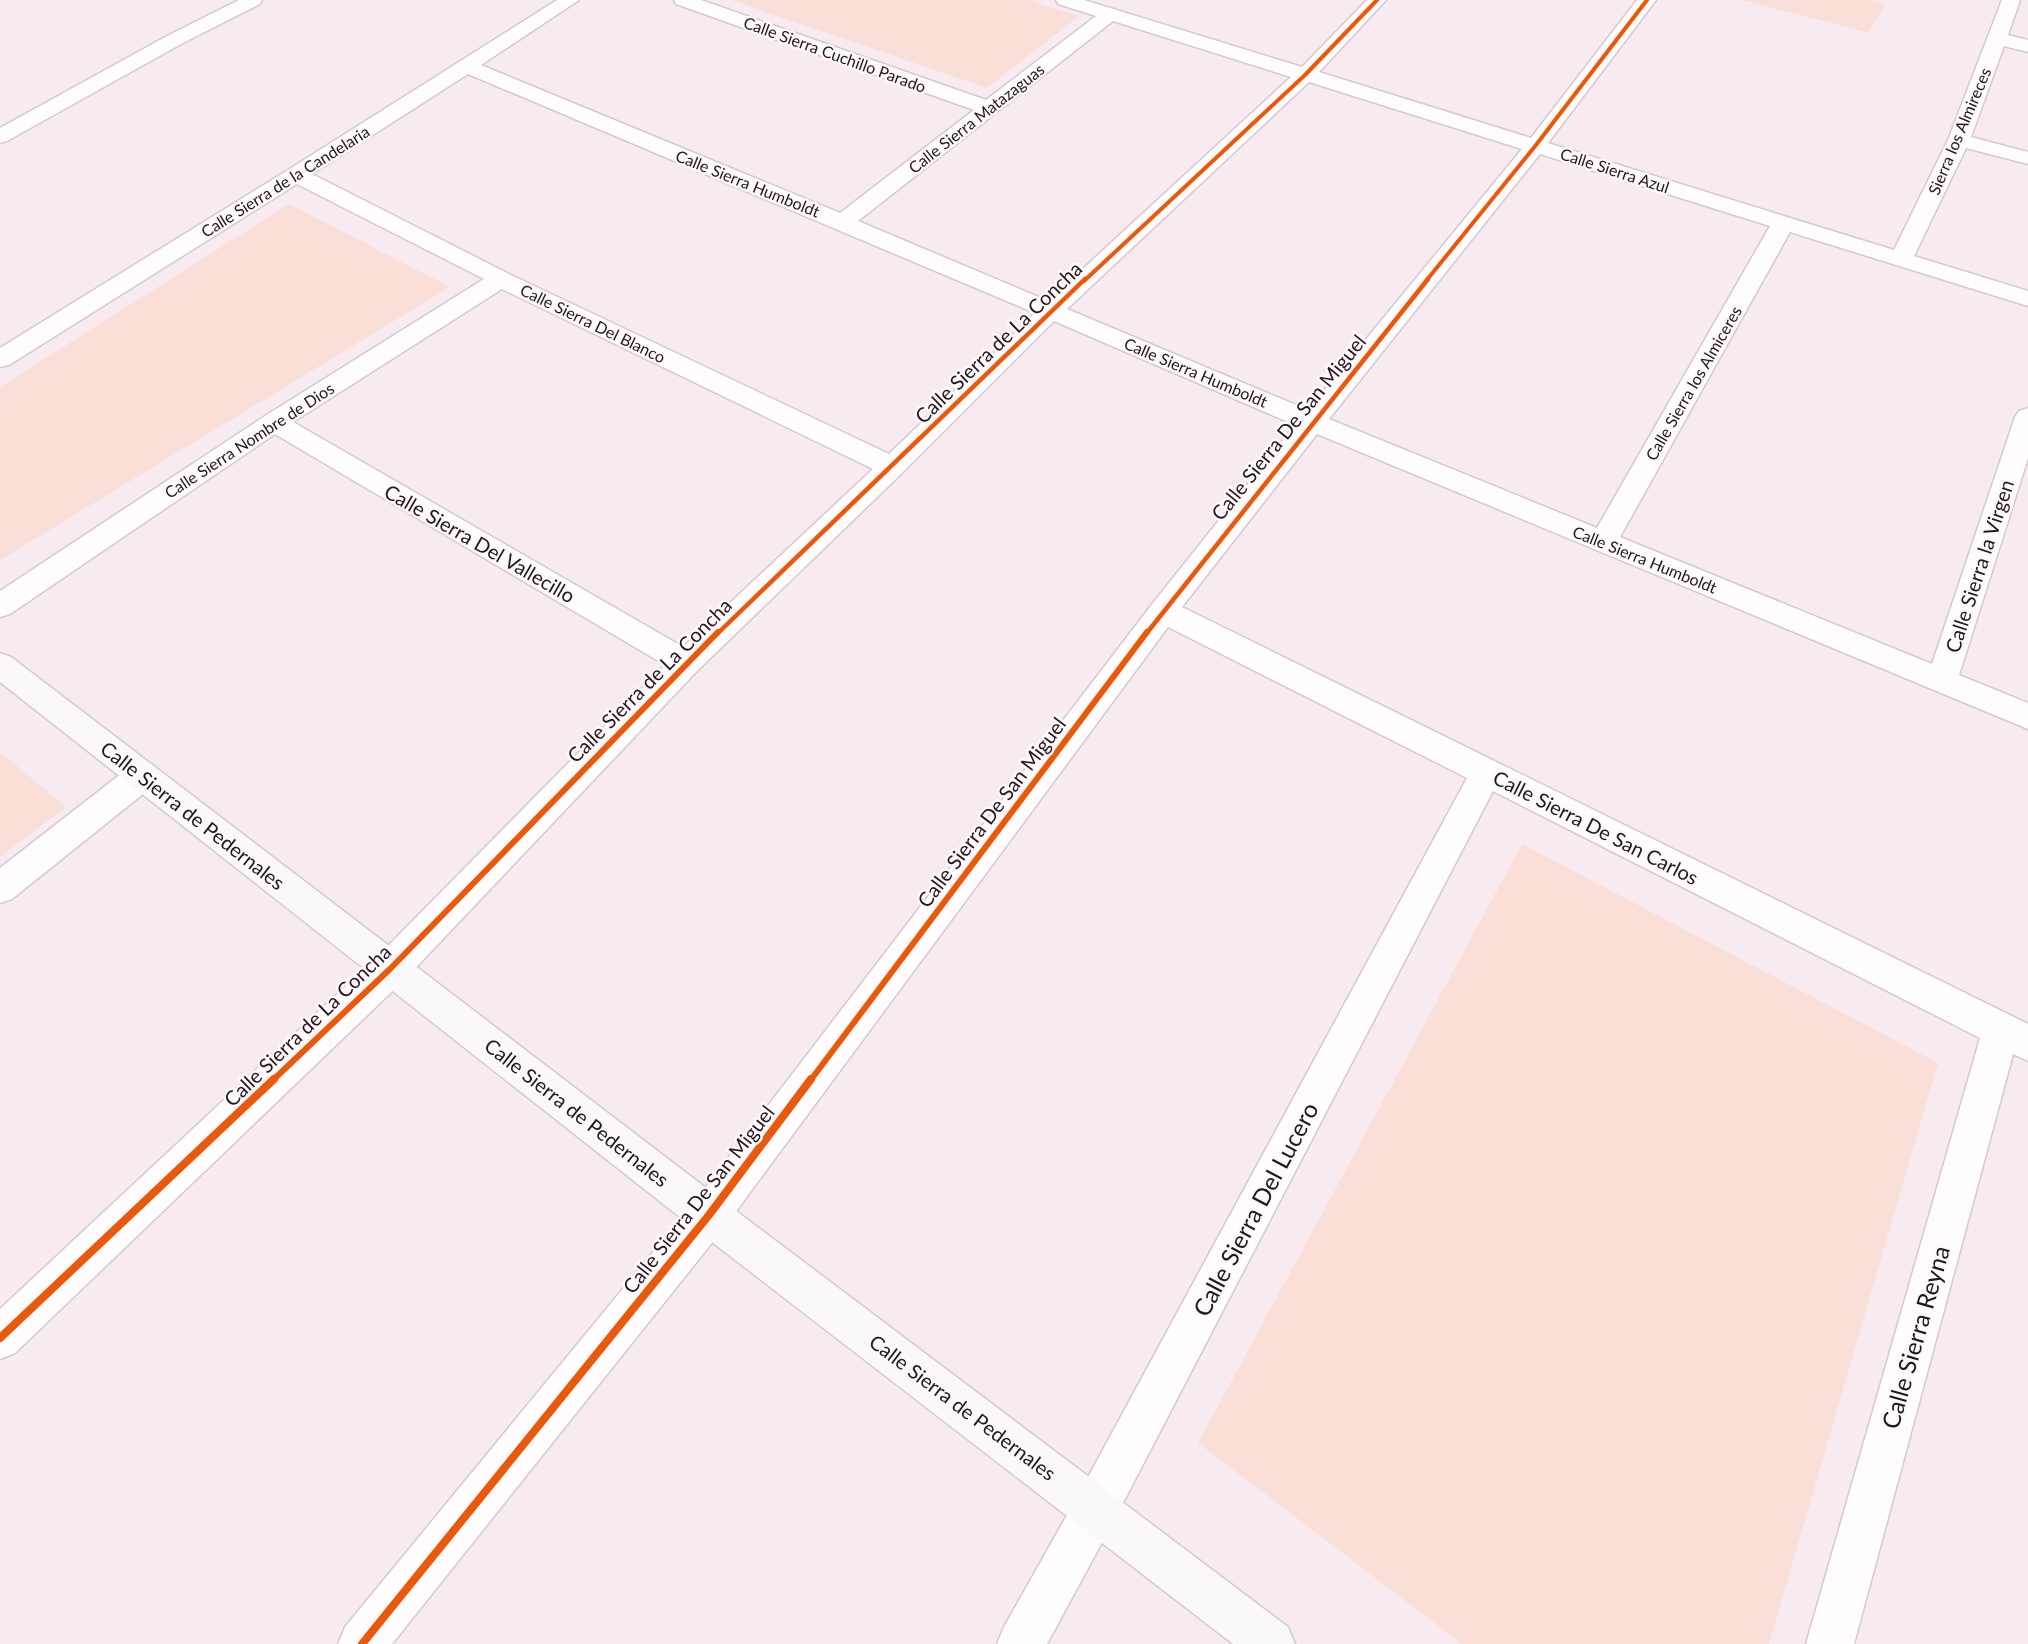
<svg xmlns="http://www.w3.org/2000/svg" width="2028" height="1644" viewBox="0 0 2028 1644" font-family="Lato,sans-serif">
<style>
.green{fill:#fadfd8}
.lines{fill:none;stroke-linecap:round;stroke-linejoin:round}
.street-casing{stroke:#d5c9cf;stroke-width:3}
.secondary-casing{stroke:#d5c9cf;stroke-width:3}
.street{fill:#fefcfd;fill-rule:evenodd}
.secondary{fill:#faf8fa;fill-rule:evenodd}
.cycleway-far3-casing{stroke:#fef8fb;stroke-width:6}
.cycleway-far2-casing{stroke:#fef8fb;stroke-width:8}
.cycleway-far1-casing{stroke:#fef8fb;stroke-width:10}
.cycleway-casing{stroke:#fef8fb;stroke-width:11}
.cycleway-far3{stroke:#e8590c;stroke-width:4}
.cycleway-far2{stroke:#e8590c;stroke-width:4.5}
.cycleway-far1{stroke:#e8590c;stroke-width:6}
.cycleway{stroke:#e8590c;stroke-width:8}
.labels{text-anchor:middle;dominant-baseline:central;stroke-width:5;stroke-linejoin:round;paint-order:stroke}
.far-street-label{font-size:16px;fill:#21171d;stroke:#fef8fb}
.street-label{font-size:20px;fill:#21171d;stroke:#fef8fb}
.near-street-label{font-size:24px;fill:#21171d;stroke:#fef8fb}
</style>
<rect width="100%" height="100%" fill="#f7ebf1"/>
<g class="green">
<polygon points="731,0 1028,0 1079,16 987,88"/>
<polygon points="1742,0 1869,0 1885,4 1869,33"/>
<polygon points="289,204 450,287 0,560 0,387"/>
<polygon points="0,752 66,807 0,857"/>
<polygon points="1522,844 1938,1063 1769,1644 1462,1644 1198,1443"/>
</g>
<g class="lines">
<defs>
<g id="street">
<polygon points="239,0 262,0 260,4 181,44 7,141 0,143 0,128 167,36"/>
<path d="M557,0H579L481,65L840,213L974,110L676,4L674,0H701L986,100L1096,16L1058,4L1056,0H1084L1302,67L1367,0H1386L1319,72L1531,138L1637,0H1656L1548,143L1894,250L1948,140L2002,0H2020L2008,35L2028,40V52L2004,46L1971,137L2028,152V164L1966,148L1914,256L2028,291V306L1790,232L1620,537L1932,664L2015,417L2019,411L2028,408V458L1959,675L2028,703V729L1317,434L1182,607L2028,1024V1061L2013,1054L1854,1644H1806L1980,1038L1493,791L1112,1524L1047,1644H997L1004,1627L1080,1492L1467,778L1168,627L723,1229L392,1644H338L345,1627L695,1201L1153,603L1295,425L1054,321L901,474L697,671L404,980L15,1353L0,1359V1309L378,956L665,665L275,434L10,614L0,617V591L265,416L484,279L297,184L9,365L0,367V348L288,170ZM1113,21L1291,77L1048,301L858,221ZM468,74L1035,313L889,454L509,274L312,174ZM1309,82L1522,149L1308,410L1067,309ZM1540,154L1770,226L1597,528L1329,419ZM502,289L873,469L683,647L293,422Z"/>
<polygon points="142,763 153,766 158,776 153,786 12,899 0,903 0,868 131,766"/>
</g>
<polygon id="secondary" points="0,653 11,657 723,1201 1288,1627 1295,1644 1233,1644 695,1229 0,682"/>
</defs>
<use href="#street" class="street-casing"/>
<use href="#secondary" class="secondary-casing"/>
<use href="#street" class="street"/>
<use href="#secondary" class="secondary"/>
<defs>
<g id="cycleway-far3">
<polyline points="1084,281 1305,75 1377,0"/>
<polyline points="1426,281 1536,145 1647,0"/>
</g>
<g id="cycleway-far2">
<polyline points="717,634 1085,279"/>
<polyline points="1146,634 1428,279"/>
</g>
<g id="cycleway-far1">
<polyline points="272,1081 391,968 718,632"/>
<polyline points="810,1081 1147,632"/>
</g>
<g id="cycleway">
<polyline points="0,1338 274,1079"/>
<polyline points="362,1644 709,1215 811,1079"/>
</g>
</defs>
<use href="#cycleway-far3" class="cycleway-far3-casing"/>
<use href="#cycleway-far2" class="cycleway-far2-casing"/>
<use href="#cycleway-far1" class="cycleway-far1-casing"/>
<use href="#cycleway" class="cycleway-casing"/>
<use href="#cycleway-far3" class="cycleway-far3"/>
<use href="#cycleway-far2" class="cycleway-far2"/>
<use href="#cycleway-far1" class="cycleway-far1"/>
<use href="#cycleway" class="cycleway"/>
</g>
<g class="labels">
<g class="far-street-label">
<text transform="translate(835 54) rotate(20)">Calle Sierra Cuchillo Parado</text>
<text transform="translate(976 118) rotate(-38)">Calle Sierra Matazaguas</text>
<text transform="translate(1959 131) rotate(-67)">Sierra los Almireces</text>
<text transform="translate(1615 170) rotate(18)">Calle Sierra Azul</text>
<text transform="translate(285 181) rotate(-32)">Calle Sierra de la Candelaria</text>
<text transform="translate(748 183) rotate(22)">Calle Sierra Humboldt</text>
<text transform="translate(593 323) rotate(26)">Calle Sierra Del Blanco</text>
<text transform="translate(1196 372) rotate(23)">Calle Sierra Humboldt</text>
<text transform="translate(1693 383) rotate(-60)">Calle Sierra los Almiceres</text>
<text transform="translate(249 440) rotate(-33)">Calle Sierra Nombre de Dios</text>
<text transform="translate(1645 559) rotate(22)">Calle Sierra Humboldt</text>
</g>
<g class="street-label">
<text transform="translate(998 342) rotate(-44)">Calle Sierra de La Concha</text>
<text transform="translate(1288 427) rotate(-51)">Calle Sierra De San Miguel</text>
<text transform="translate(480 543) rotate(30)">Calle Sierra Del Vallecillo</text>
<text transform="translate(1979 566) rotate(-72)">Calle Sierra la Virgen</text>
<text transform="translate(649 680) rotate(-45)">Calle Sierra de La Concha</text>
<text transform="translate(991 812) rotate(-53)">Calle Sierra De San Miguel</text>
<text transform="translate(193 815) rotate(38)">Calle Sierra de Pedernales</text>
<text transform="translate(1596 827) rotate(27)">Calle Sierra De San Carlos</text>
<text transform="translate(307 1025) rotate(-44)">Calle Sierra de La Concha</text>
<text transform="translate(577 1112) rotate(38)">Calle Sierra de Pedernales</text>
<text transform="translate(698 1199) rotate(-52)">Calle Sierra De San Miguel</text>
<text transform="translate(963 1407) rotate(37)">Calle Sierra de Pedernales</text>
</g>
<g class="near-street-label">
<text transform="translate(1255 1209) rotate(-62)">Calle Sierra Del Lucero</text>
<text transform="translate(1915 1337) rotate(-74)">Calle Sierra Reyna</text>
</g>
</g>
</svg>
